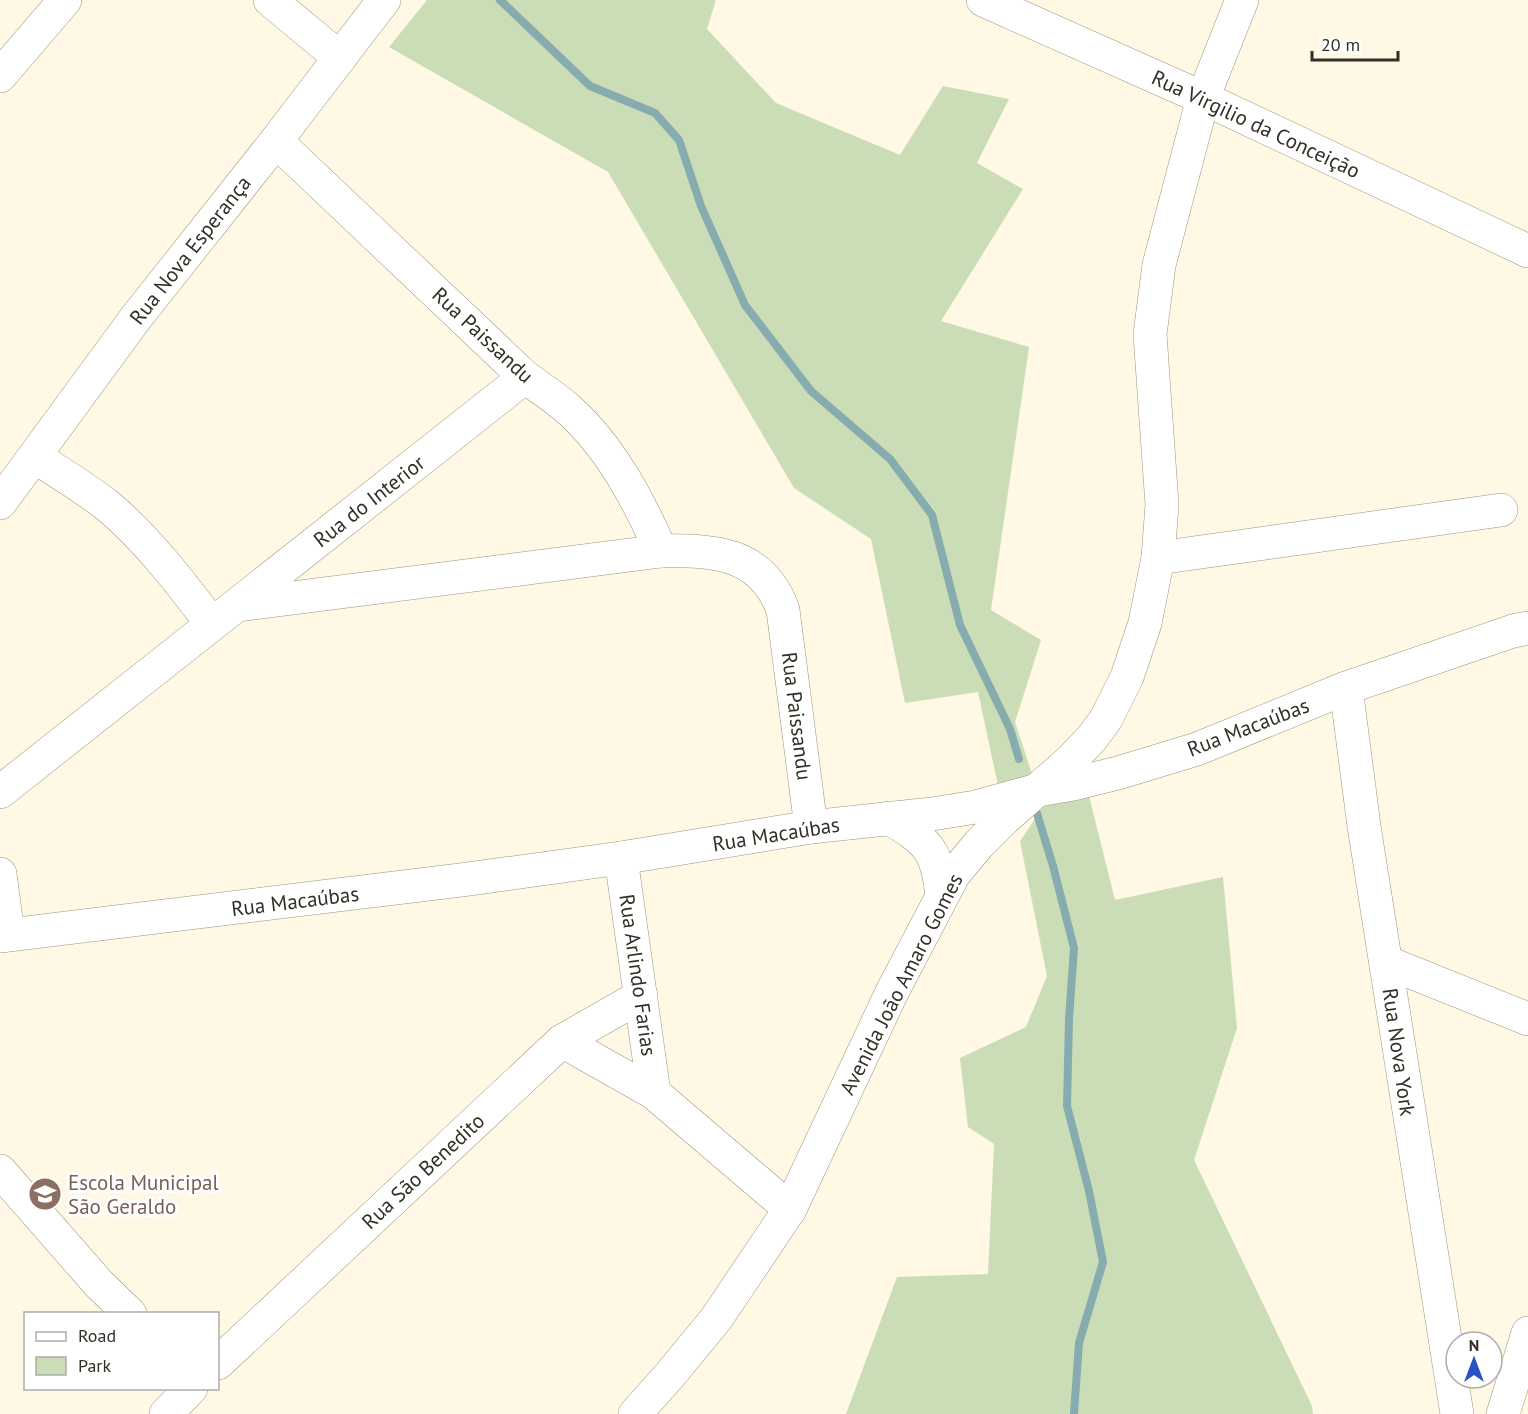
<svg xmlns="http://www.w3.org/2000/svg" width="1528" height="1414" viewBox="0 0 1528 1414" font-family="'PT Sans',sans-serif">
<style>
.green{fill:#cbddb6}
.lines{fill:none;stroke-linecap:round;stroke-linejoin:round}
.stream{stroke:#87acaf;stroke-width:8}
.minor-casing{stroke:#9c957e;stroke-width:34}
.minor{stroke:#fff;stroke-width:33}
.labels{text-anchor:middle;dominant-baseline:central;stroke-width:6;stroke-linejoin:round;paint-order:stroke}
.street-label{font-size:21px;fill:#322f26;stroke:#fff}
.education-label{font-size:21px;fill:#785e54;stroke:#fff;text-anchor:start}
</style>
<rect width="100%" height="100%" fill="#fef8e4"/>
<g class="green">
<polygon points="427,0 716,0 707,29 776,103 900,155 943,86 1009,99 977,163 1023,189 941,321 1029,347 991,610 1041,640 1015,722 1033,777 998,785 978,692 905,703 871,539 794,488 608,172 389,47"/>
<polygon points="1088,792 1115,900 1223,877 1237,1028 1194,1160 1312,1406 1313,1414 846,1414 897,1277 988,1274 994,1144 968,1127 960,1058 1026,1027 1047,976 1020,841 1043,807"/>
</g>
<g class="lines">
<g class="stream">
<polyline points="500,0 590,86 655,113 679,140 701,206 745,305 811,391 890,459 932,515 960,625 1010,729 1019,759"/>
<polyline points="1035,807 1053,866 1074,948 1069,1019 1067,1106 1089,1191 1103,1262 1079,1343 1074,1414"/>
</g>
<defs>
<g id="minor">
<polyline points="270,0 340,58"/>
<polyline points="983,0 1203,98 1528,251"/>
<polyline points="0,76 65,0"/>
<path d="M276,141L525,377C539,387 554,397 567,408C610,446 638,499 661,551"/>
<path d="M35,457C60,473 85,488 108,506C148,540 180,582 212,624"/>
<polyline points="0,503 135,319 276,141 384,0"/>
<polyline points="1158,558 1501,510"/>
<path d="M238,605L661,551C714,550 762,552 783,610L811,827"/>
<polyline points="1346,688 1364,826 1457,1414"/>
<polyline points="0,792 525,377"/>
<path d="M889,818C929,842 937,850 942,896"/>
<polyline points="621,858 654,1093"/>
<polyline points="0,874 8,934"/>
<polyline points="0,936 461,880 621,858 811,827 932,814 976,807 1038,790 1073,784 1118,773 1197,749 1346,688 1513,631 1528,628"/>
<polyline points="1386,962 1528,1019"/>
<polyline points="562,1041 654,1093 790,1209"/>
<polyline points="0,1171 99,1284 130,1314"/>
<polyline points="218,1363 562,1041 641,996"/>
<polyline points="166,1414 191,1388"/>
<polyline points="635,1414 669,1376 716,1319 790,1209 892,992 954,874 979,844 1003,820 1070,761 1092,738 1106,719 1127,677 1145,623 1158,558 1162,505 1150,334 1159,265 1203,98 1242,0"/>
<polyline points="1503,1414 1528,1333"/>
</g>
</defs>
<use href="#minor" class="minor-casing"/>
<use href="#minor" class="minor"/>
</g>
<defs>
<symbol id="school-disc" viewBox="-11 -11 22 22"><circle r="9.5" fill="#8d6e63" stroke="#fff"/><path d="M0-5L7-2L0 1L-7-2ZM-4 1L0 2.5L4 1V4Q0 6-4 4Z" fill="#fff"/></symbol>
</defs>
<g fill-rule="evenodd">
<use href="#school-disc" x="26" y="1175" width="38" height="38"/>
</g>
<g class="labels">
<g class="street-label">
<text transform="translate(1256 124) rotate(25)">Rua Virgilio da Conceição</text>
<text transform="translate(190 250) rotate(-52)">Rua Nova Esperança</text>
<text transform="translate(483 335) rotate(43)">Rua Paissandu</text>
<text transform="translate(369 501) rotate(-38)">Rua do Interior</text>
<text transform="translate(797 716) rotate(83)">Rua Paissandu</text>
<text transform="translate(1248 727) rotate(-21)">Rua Macaúbas</text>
<text transform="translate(776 834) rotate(-9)">Rua Macaúbas</text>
<text transform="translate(295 901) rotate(-7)">Rua Macaúbas</text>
<text transform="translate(638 975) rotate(82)">Rua Arlindo Farias</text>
<text transform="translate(901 984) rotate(-63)">Avenida João Amaro Gomes</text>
<text transform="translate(1399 1052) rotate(82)">Rua Nova York</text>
<text transform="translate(423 1171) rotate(-43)">Rua São Benedito</text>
</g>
<g class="education-label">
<text x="68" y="1182">Escola Municipal<tspan x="68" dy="24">São Geraldo</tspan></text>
</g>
</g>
<rect x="24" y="1312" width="195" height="78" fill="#ffffff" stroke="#adaca8" stroke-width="1.5"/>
<rect x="36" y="1332" width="30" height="9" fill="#ffffff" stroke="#adaca8" stroke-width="1.5"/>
<text x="78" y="1342" font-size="18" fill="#322f26">Road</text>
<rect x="36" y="1357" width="30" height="18" fill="#cbddb6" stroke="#adaca8" stroke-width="1.5"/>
<text x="78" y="1372" font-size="18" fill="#322f26">Park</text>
<g transform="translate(1474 1360)"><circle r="28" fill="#ffffff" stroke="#adaca8" stroke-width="1.5"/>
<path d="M0-4.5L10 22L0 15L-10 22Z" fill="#2853c2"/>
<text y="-9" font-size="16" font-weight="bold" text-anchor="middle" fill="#322f26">N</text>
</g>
<path d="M1312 51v9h86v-9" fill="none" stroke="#322f26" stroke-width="3"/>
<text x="1321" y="51" font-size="18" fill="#322f26" stroke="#ffffff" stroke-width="4.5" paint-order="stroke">20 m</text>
</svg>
